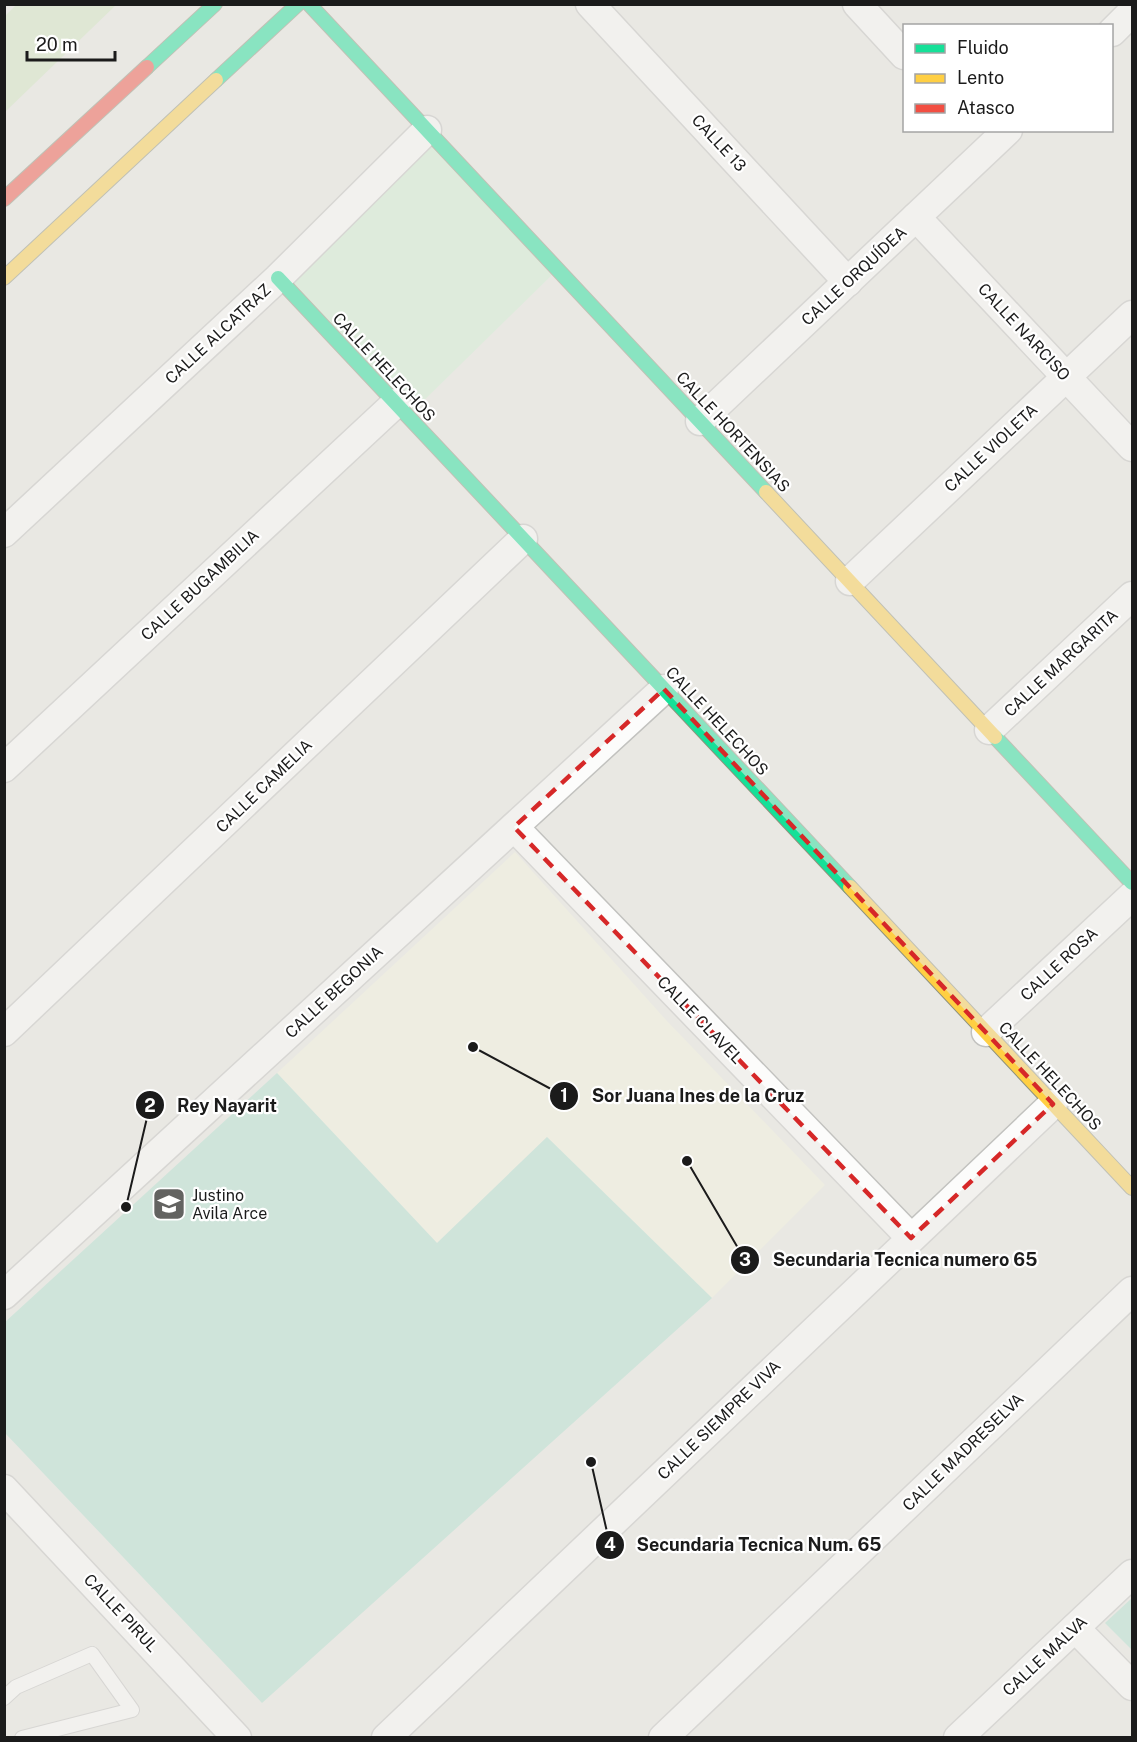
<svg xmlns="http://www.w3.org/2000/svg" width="1137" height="1742" viewBox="0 0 1137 1742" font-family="'Public Sans',sans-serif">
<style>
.education{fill:#f3f4dd}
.grass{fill:#d3e7c1}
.park{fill:#d0f0d3}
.pitch{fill:#afe1cf}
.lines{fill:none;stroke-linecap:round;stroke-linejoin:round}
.lane-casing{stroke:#c2c2bf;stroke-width:16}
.street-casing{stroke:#c2c2bf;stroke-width:31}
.fast-casing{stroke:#8f927c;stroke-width:16}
.slow-casing{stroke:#8f927c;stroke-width:16}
.jam-casing{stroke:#8f927c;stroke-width:16}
.lane{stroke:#fcfcfb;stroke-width:14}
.street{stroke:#fcfcfb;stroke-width:28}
.fast{stroke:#16e098;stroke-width:14}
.slow{stroke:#ffcf43;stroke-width:14}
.jam{stroke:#f24e42;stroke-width:14}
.marked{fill:none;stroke:#d62828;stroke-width:4.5;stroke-dasharray:12 8;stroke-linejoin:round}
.labels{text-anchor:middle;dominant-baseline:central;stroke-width:4.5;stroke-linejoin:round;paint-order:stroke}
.street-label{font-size:16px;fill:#1b1b1b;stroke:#fff}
.poi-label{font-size:16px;fill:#1b1b1b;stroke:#fff;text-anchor:start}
.leader{fill:none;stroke:#1b1b1b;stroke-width:2}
.callout-dot{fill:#1b1b1b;stroke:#fff;stroke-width:2}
.mark-label{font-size:18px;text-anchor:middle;font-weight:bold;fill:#fff}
.callout-label{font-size:18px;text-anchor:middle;font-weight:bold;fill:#1b1b1b;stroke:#fff;stroke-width:4.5;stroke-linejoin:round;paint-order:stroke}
</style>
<rect width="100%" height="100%" fill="#e9e8e3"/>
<polygon class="education" points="515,852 667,1021 825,1185 712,1298 547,1137 437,1243 277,1073"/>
<polygon class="grass" points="17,4 116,5 5,112 5,16"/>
<polygon class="park" points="427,130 558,269 408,416 278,278"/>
<g class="pitch">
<polygon points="277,1073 437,1243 547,1137 712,1298 262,1703 5,1433 4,1323"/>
<polygon points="1132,1598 1132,1650 1105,1623"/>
</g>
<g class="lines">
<defs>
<polyline id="lane" points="4,1698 16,1687 92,1654 132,1710 22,1738"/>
<g id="street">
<polyline points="590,4 848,282"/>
<polyline points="857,4 904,55"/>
<polyline points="1112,32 1132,12"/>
<polyline points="916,217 1132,447"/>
<polyline points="700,421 1008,130"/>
<polyline points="4,533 278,278 427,130"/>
<polyline points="850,581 1132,315"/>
<polyline points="989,730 1132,596"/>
<polyline points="4,768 396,403"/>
<polyline points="514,827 911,1238"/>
<polyline points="4,1032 523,539"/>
<polyline points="986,1032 1132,896"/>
<polyline points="4,1295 664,689"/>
<polyline points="4,1489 237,1738"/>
<polyline points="1075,1628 1132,1686"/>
<polyline points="386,1738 1053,1104"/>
<polyline points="663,1738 1132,1291"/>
<polyline points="958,1738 1132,1574"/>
</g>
<g id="fast">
<polyline points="309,4 766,492"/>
<polyline points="147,67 215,4"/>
<polyline points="216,80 298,4"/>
<polyline points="278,278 850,887"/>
<polyline points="995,737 1132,883"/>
</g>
<g id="slow">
<polyline points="4,278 216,80"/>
<polyline points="766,492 995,737"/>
<polyline points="850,887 1132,1188"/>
</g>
<polyline id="jam" points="4,199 147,67"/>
</defs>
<use href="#lane" class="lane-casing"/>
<use href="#street" class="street-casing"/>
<use href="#fast" class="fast-casing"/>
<use href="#slow" class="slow-casing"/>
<use href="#jam" class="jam-casing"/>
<use href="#lane" class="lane"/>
<use href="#street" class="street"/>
<use href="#fast" class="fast"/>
<use href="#slow" class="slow"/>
<use href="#jam" class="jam"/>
</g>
<path d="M0 0H1137V1742H0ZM664,689L1053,1104L911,1238L514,827Z" fill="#e9e8e3" fill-opacity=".55" fill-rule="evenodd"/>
<path class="marked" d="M664,689L1053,1104L911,1238L514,827Z"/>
<defs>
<symbol id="school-square" viewBox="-11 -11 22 22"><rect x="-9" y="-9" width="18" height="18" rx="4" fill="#636361" stroke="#fff"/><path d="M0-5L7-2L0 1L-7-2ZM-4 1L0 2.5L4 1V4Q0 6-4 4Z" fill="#fff"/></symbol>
</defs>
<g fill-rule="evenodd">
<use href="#school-square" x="150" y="1185" width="38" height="38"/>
</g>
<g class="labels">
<g class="street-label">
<text transform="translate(719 143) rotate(47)">CALLE 13</text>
<text transform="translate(854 276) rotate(-43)">CALLE ORQUÍDEA</text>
<text transform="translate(1024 332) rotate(47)">CALLE NARCISO</text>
<text transform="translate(218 334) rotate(-43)">CALLE ALCATRAZ</text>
<text transform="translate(384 367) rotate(47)">CALLE HELECHOS</text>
<text transform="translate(733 432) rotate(47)">CALLE HORTENSIAS</text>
<text transform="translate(991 448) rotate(-43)">CALLE VIOLETA</text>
<text transform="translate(200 585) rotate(-43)">CALLE BUGAMBILIA</text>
<text transform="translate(1061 663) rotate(-43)">CALLE MARGARITA</text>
<text transform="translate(717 721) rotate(47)">CALLE HELECHOS</text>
<text transform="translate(264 786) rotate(-44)">CALLE CAMELIA</text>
<text transform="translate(1059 964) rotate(-43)">CALLE ROSA</text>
<text transform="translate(334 992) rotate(-43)">CALLE BEGONIA</text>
<text transform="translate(700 1020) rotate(46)">CALLE CLAVEL</text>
<text transform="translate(1050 1076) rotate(47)">CALLE HELECHOS</text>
<text transform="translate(719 1420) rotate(-44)">CALLE SIEMPRE VIVA</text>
<text transform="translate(963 1452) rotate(-44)">CALLE MADRESELVA</text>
<text transform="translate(121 1613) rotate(47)">CALLE PIRUL</text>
<text transform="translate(1045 1656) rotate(-43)">CALLE MALVA</text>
</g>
<g class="poi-label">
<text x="192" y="1195">Justino<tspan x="192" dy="18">Avila Arce</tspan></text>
</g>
</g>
<path class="leader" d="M473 1047L564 1096M126 1207L150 1105M687 1161L745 1260M591 1462L610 1545"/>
<g class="callout-dot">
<circle cx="473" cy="1047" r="6"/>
<circle cx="126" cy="1207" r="6"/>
<circle cx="687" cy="1161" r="6"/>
<circle cx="591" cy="1462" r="6"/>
<circle cx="564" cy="1096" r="15"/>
<circle cx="150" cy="1105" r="15"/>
<circle cx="745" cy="1260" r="15"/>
<circle cx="610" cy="1545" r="15"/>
</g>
<g class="mark-label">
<text x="564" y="1102">1</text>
<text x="150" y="1112">2</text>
<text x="745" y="1266">3</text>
<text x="610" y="1551">4</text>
</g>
<g class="callout-label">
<text x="698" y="1102">Sor Juana Ines de la Cruz</text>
<text x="227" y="1112">Rey Nayarit</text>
<text x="905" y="1266">Secundaria Tecnica numero 65</text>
<text x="759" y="1551">Secundaria Tecnica Num. 65</text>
</g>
<rect width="1137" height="1742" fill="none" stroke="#1b1b1b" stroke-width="12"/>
<rect x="903" y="24" width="210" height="108" fill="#ffffff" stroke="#a4a4a4" stroke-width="1.5"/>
<rect x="915" y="44" width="30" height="9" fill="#16e098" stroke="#a4a4a4" stroke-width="1.5"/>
<text x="957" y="54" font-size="18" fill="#1b1b1b">Fluido</text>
<rect x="915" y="74" width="30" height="9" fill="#ffcf43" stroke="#a4a4a4" stroke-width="1.5"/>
<text x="957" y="84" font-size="18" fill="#1b1b1b">Lento</text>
<rect x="915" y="104" width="30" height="9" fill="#f24e42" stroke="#a4a4a4" stroke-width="1.5"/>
<text x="957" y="114" font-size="18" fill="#1b1b1b">Atasco</text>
<path d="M27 51v9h88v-9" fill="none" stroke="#1b1b1b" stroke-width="3"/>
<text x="36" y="51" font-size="18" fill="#1b1b1b" stroke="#ffffff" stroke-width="4.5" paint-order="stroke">20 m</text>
</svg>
